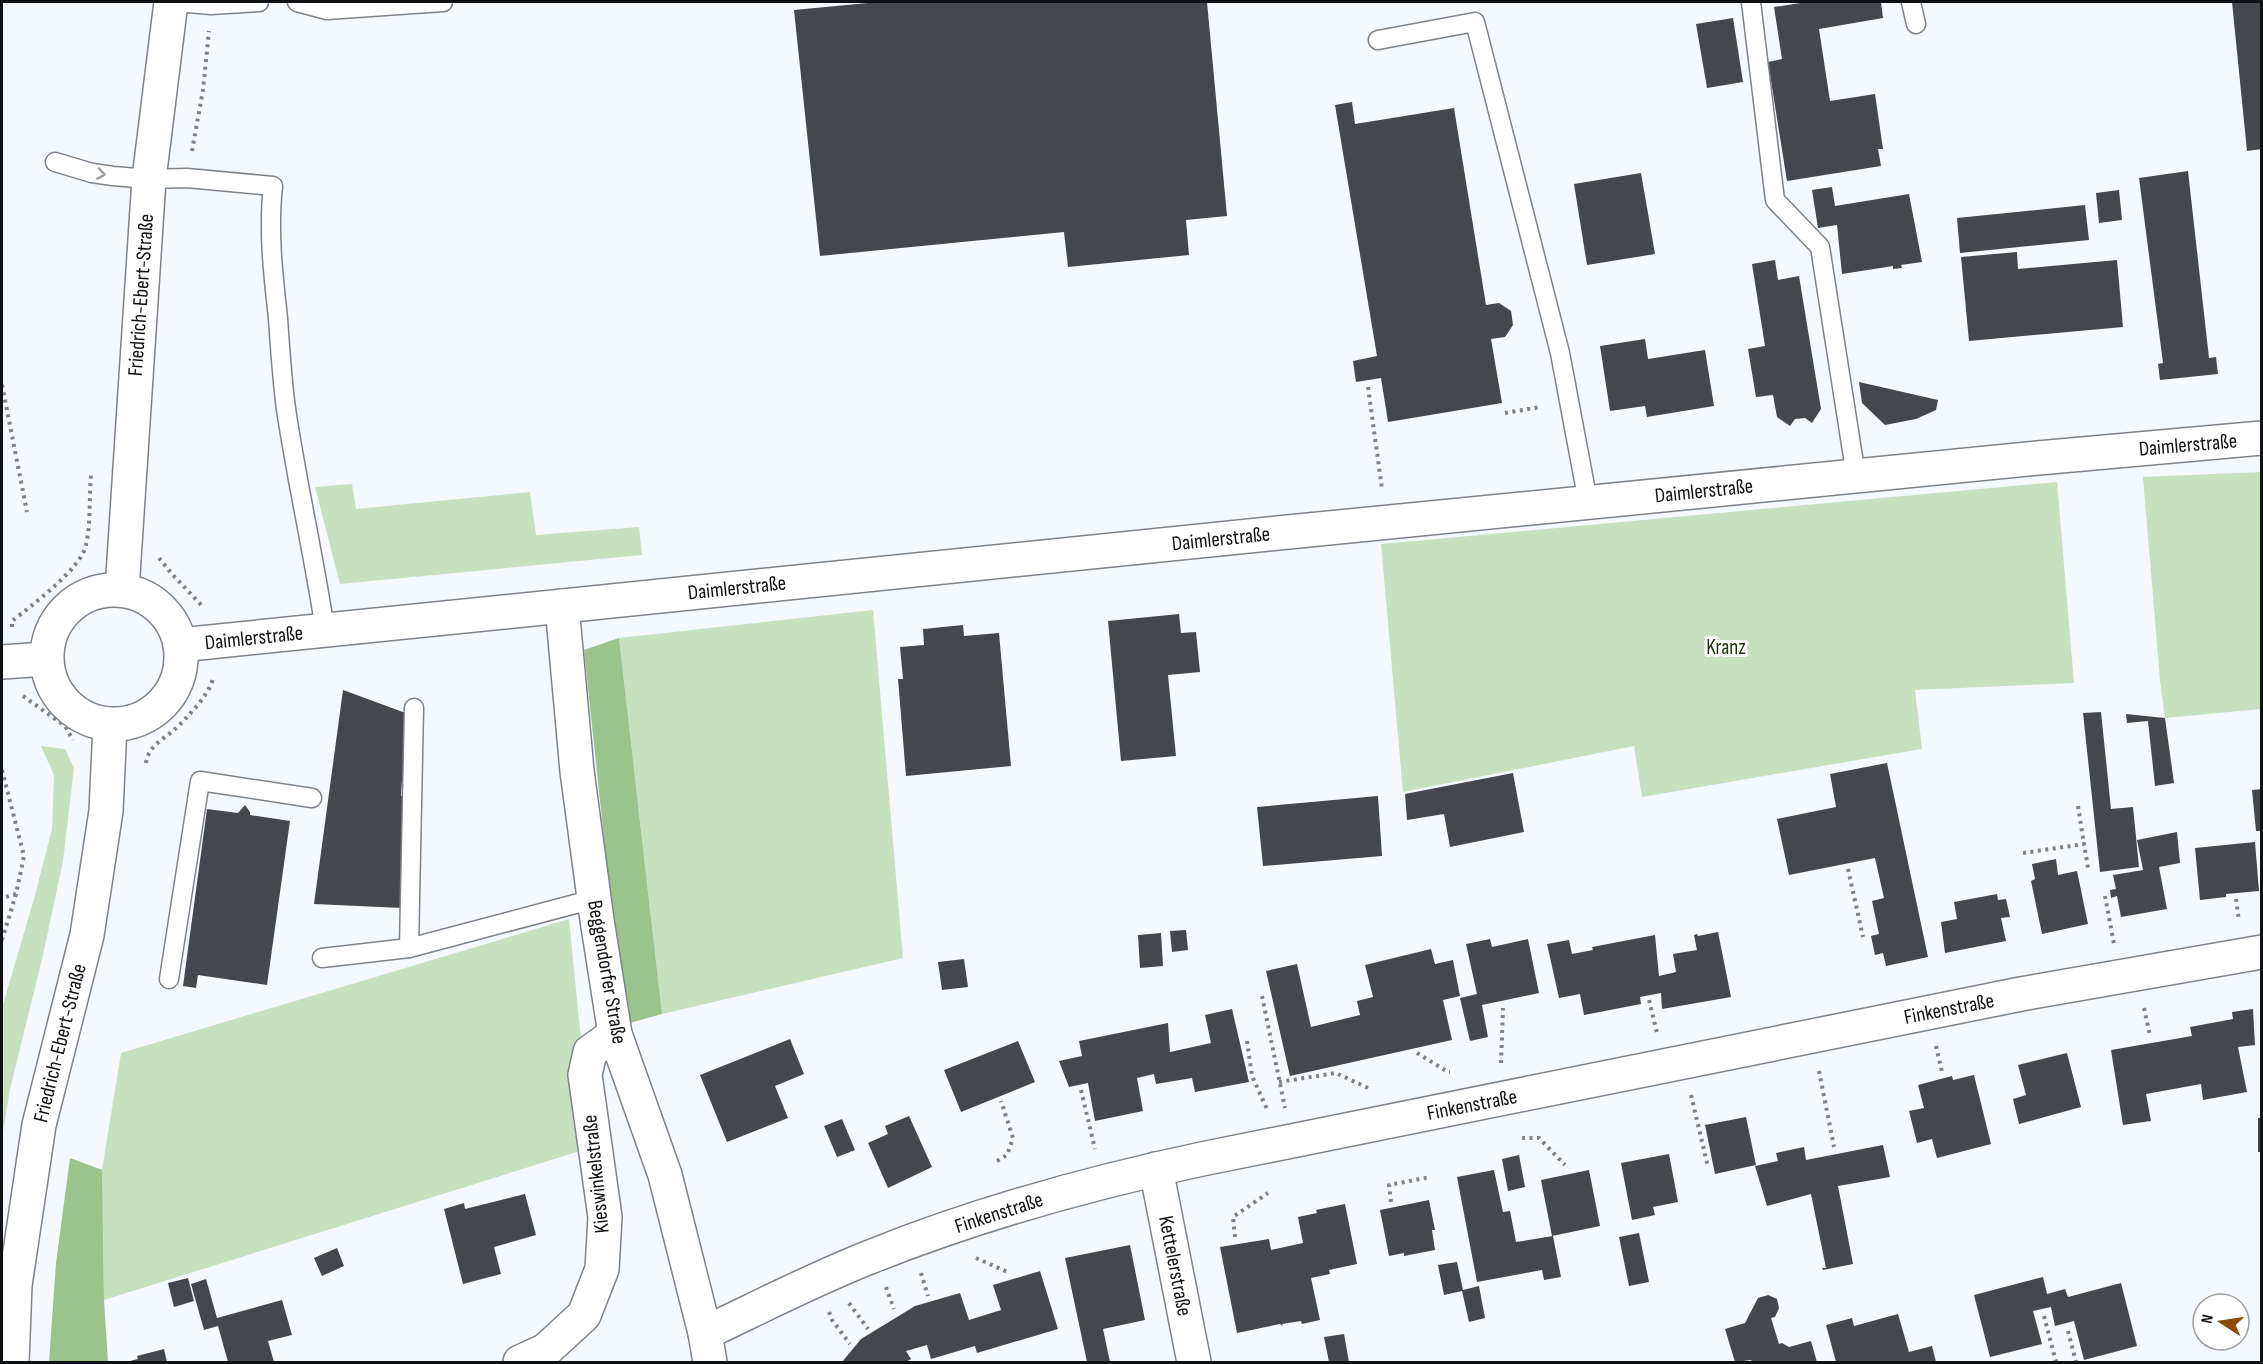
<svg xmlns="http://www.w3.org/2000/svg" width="2263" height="1364" viewBox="0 0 2263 1364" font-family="'Sofia Sans Condensed',sans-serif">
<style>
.green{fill:#c6e1bd}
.forest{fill:#9ac48c}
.building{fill:#44474e}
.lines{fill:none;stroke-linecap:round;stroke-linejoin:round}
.lane-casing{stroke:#7e8289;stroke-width:21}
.street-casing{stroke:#7e8289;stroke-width:36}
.secondary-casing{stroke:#7e8289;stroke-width:36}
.path{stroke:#7e8186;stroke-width:4;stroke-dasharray:3 4.5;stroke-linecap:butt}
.lane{stroke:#fff;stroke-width:18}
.street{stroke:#fff;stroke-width:33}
.secondary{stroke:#fff;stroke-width:33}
.oneway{stroke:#9f9fa1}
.labels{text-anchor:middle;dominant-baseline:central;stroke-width:6;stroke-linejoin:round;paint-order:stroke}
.street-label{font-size:21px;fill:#0e1013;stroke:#fff}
.park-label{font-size:21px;fill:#17330b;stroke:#fff}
</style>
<rect width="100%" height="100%" fill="#f4f8ff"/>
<g class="green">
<polygon points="2261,472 2261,709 2165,718 2160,680 2143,477"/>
<polygon points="2057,482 2074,683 1915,690 1922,749 1642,797 1634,746 1403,792 1381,544"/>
<polygon points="352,484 356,509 530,492 536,535 639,527 642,555 340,584 315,487"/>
<polygon points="873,610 903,958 662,1014 619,638"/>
<polygon points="41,746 65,749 74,768 63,861 43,955 10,1089 2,1138 2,1008 34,899 52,829 54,775"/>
<polygon points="569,919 581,1040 580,1151 104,1300 102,1170 121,1053"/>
</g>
<g class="forest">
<polygon points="619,638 662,1014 630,1023 622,1007 584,650"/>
<polygon points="70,1158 102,1170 104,1300 108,1362 49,1362 56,1263"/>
</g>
<g class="building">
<polygon points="878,2 1207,2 1227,216 1186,220 1189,255 1068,267 1064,232 820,256 794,10"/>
<polygon points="1807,2 1881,2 1883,18 1819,29 1830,101 1875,94 1883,149 1878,149 1881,166 1787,181 1768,62 1782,59 1774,7"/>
<polygon points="2232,2 2262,2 2262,149 2247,151"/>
<polygon points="1733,18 1743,82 1707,88 1696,24"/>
<polygon points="1352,102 1355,124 1454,108 1486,305 1499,303 1511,311 1513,325 1505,337 1491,339 1502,403 1388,422 1381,378 1356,382 1353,361 1377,356 1335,105"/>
<polygon points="2188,171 2209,358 2216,357 2218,374 2160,380 2158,364 2163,363 2139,178"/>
<polygon points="1641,173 1655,254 1587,265 1574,184"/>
<polygon points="1832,187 1835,206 1909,194 1922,262 1901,265 1902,268 1893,269 1893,266 1842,274 1837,225 1818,228 1812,190"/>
<polygon points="2119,190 2122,220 2099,223 2096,193"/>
<polygon points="2085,205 2089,240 1960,253 1957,218"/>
<polygon points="2017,252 2018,269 2117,260 2123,327 1969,341 1961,257"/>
<polygon points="1775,260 1778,280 1799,276 1821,409 1812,423 1805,418 1795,419 1790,426 1777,417 1773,395 1756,397 1748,349 1765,346 1752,264"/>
<polygon points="1645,339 1648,359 1705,350 1714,406 1647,417 1645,406 1610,411 1600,346"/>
<polygon points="1859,382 1938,400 1936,410 1916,419 1885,425 1862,403"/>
<polygon points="1179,614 1181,633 1196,632 1200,672 1168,675 1176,756 1121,761 1108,621"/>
<polygon points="963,625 964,636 999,633 1011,766 906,776 898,679 903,679 900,647 924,645 923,629"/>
<polygon points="343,690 411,715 408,780 402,780 401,796 408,796 402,908 314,904"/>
<polygon points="2101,712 2111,809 2133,807 2139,867 2100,872 2083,713"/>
<polygon points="2126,714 2165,718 2174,783 2155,786 2148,721 2127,723"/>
<polygon points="1887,763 1928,957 1886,966 1883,953 1875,955 1871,936 1879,934 1872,901 1884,898 1875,858 1789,875 1777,819 1836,807 1830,774"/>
<polygon points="1513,773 1524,832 1450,847 1444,814 1407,820 1405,794"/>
<polygon points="2262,789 2262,831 2256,831 2252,790"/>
<polygon points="1378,796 1382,856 1263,866 1257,807"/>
<polygon points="245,805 250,812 250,815 290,821 267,985 198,975 196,988 183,986 207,809 238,813"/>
<polygon points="2177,832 2180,863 2159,867 2167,909 2121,917 2117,896 2111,898 2110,890 2116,889 2113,875 2143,870 2137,840"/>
<polygon points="2255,842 2259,891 2226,894 2226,897 2200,900 2195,848"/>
<polygon points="2056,859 2058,875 2077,871 2088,924 2042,934 2031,881 2035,879 2032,864"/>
<polygon points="1997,894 1998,900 2006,899 2010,917 2001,918 2006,941 1945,953 1941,922 1957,919 1954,902"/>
<polygon points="1186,930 1188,950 1172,952 1170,931"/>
<polygon points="1718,932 1731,997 1662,1009 1661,993 1640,997 1641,1004 1584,1015 1580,994 1559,998 1547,944 1569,940 1572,954 1593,950 1592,947 1655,935 1659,976 1676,972 1673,954 1697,950 1694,935 1697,934 1698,936"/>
<polygon points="1161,933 1163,966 1140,968 1138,935"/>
<polygon points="1490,939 1492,947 1528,939 1539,993 1482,1005 1488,1037 1470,1041 1460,998 1477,994 1466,944"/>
<polygon points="1431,949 1435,964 1453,960 1460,996 1443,1000 1452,1040 1290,1076 1266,971 1297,964 1311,1027 1360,1015 1357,1001 1373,997 1365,965"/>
<polygon points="964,959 968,987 942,990 938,962"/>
<polygon points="1232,1009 1249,1082 1195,1092 1192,1078 1156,1084 1154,1074 1137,1078 1143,1111 1095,1121 1088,1083 1069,1087 1059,1061 1082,1056 1079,1041 1168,1023 1170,1052 1211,1043 1205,1015"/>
<polygon points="2253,1009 2255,1045 2238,1047 2247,1092 2203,1100 2201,1084 2146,1094 2151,1121 2123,1125 2111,1050 2192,1036 2190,1027 2233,1019 2232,1012"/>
<polygon points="790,1039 804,1074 775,1086 788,1118 727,1142 700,1075"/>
<polygon points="1018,1041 1035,1082 961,1112 944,1070"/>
<polygon points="2067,1053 2081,1107 2019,1124 2013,1099 2026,1095 2018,1065"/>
<polygon points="1974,1075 1991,1144 1937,1158 1932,1139 1917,1143 1909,1111 1924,1108 1918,1085 1952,1076 1953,1080"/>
<polygon points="909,1116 932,1167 888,1188 868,1143 888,1134 885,1126"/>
<polygon points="1746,1117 1756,1165 1715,1174 1705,1125"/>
<rect x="2258" y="1118" width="4" height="34"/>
<polygon points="842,1119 855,1150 837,1157 824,1126"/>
<polygon points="1883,1145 1890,1177 1838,1186 1853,1264 1823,1270 1822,1268 1826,1268 1811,1194 1767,1206 1755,1166 1778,1161 1776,1153 1804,1147 1806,1160"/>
<polygon points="1669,1154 1678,1202 1653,1207 1655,1215 1632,1220 1621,1163"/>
<polygon points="1519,1155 1525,1187 1508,1191 1502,1159"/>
<polygon points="1494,1170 1503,1212 1510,1211 1516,1242 1553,1236 1561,1277 1544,1280 1542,1270 1477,1282 1457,1177"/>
<polygon points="1589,1170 1600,1226 1552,1236 1541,1180"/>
<polygon points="525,1194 536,1235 494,1247 501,1274 463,1284 444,1209 464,1203 465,1209"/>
<polygon points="1429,1200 1435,1230 1432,1230 1435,1250 1404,1256 1404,1253 1389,1256 1380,1210"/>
<polygon points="1345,1204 1357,1264 1329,1270 1330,1274 1311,1278 1320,1320 1302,1324 1301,1321 1282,1324 1283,1326 1280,1324 1237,1333 1220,1247 1269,1239 1271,1250 1303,1243 1298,1217 1317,1213 1316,1210"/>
<polygon points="1639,1233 1649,1282 1629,1286 1619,1237"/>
<polygon points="1130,1245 1145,1320 1103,1329 1110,1362 1087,1362 1065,1258"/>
<polygon points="337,1248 344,1266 322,1276 314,1258"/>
<polygon points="1457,1262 1463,1290 1479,1286 1485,1318 1469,1322 1462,1291 1444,1295 1438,1265"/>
<polygon points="1040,1271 1058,1329 977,1353 975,1346 931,1359 927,1345 906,1351 911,1359 906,1362 842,1362 861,1339 915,1306 960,1293 969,1320 1001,1310 993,1285"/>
<polygon points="2043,1277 2047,1294 2065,1289 2068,1297 2121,1283 2137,1346 2084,1360 2074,1321 2055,1326 2051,1307 2033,1311 2042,1344 1990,1357 1974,1295"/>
<polygon points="188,1278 194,1301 174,1307 168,1283"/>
<polygon points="206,1279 217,1318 282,1300 292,1335 268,1341 274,1362 228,1362 218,1326 204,1330 191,1284"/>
<polygon points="1768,1295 1777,1299 1779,1308 1775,1317 1771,1318 1779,1344 1782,1343 1789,1347 1811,1341 1817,1362 1752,1362 1751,1360 1735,1362 1725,1329 1745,1323 1758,1298"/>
<polygon points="1898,1314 1909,1352 1932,1346 1936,1362 1836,1362 1826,1325 1852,1318 1854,1326"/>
<polygon points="1344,1334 1349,1362 1329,1362 1324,1337"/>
<polygon points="164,1349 167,1362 126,1362 138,1359 137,1356"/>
</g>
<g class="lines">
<defs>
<g id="lane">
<polyline points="176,2 211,5 259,2"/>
<polyline points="297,2 327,10 443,2"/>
<polyline points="1751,2 1775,200 1820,247 1856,476"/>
<polyline points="1911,2 1916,24"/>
<polyline points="1378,40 1475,22 1560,353 1588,502"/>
<path d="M55,162L92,173L113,176L149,179L187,178L273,186C268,230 273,274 278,318C280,348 282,379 286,409C297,483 314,556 325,630"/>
<polyline points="414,708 409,948 594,899"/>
<polyline points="322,958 409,948"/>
<polyline points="169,979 200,781 312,798"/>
</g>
<g id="street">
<polyline points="562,606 577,771 597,920 615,1034 665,1175 705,1333 710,1362"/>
<polyline points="180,645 1278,533 2038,458 2262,438"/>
<polyline points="2,662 46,659"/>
<polyline points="1156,1169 1194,1362"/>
<path d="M705,1333C760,1307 814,1279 870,1257C977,1214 1089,1183 1202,1159L2021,994L2262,952"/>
<polyline points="520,1362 546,1350 584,1315 602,1269 605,1217 585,1075 590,1052 615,1034"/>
</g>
<g id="secondary">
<polyline points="122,590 149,179 171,2"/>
<circle cx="114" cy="657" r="67"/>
<polyline points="12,1362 15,1285 39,1125 87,935 106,811 110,725"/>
</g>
</defs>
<use href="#lane" class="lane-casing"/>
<use href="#street" class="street-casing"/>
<use href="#secondary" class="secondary-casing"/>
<g class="path">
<polyline points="192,151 203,90 209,31"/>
<polyline points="2,385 27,512"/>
<polyline points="1368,387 1382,489"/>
<polyline points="1505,413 1541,407"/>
<polyline points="159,558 172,574 204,608"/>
<path d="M12,627V621C31,606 81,569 86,545C91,523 89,498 91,475"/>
<polyline points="23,696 65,726 73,740"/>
<path d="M146,763C148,746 164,739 175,729C186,719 213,691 213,676"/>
<polyline points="2,770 24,856 16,894 2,898"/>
<polyline points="2078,806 2084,844"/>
<polyline points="2023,853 2084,844 2088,868"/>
<polyline points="1848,869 1863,937"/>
<polyline points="2105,896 2114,944"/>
<polyline points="2236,899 2239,921"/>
<polyline points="2,940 16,894"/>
<polyline points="1262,996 1285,1108"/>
<polyline points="1649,1000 1657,1033"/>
<polyline points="2144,1008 2150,1036"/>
<polyline points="1247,1041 1252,1076 1267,1109"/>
<polyline points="1936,1046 1942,1072"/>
<polyline points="1417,1053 1448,1072 1450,1072"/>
<polyline points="1501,1063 1503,1008"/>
<polyline points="1819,1071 1834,1147"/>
<polyline points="1279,1082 1336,1073 1368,1088"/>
<polyline points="1081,1090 1095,1149"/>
<polyline points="1691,1095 1708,1167"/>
<polyline points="1522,1138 1539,1138 1565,1165"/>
<polyline points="997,1161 1007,1155 1013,1138 1001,1101"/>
<polyline points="1391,1202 1389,1185 1430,1177"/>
<polyline points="1235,1237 1233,1217 1268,1193"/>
<polyline points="976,1258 1010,1273"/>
<polyline points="921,1273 928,1296"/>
<polyline points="886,1287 894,1309"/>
<polyline points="849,1303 868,1329"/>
<polyline points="829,1312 832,1320 850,1344"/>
<polyline points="2044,1316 2056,1362"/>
<polyline points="2068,1331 2076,1362"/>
</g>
<use href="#lane" class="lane"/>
<use href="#street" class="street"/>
<use href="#secondary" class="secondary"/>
</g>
<defs><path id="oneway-chevron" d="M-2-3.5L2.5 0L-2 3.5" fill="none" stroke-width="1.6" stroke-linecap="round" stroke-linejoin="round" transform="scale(1.5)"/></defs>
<use class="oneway" href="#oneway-chevron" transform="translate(101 174) rotate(9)"/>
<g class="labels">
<g class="street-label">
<text transform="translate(141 295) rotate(-86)">Friedrich-Ebert-Straße</text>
<text transform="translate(2188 445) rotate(-5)">Daimlerstraße</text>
<text transform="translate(1704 491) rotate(-6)">Daimlerstraße</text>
<text transform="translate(1221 539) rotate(-6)">Daimlerstraße</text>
<text transform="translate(737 588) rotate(-6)">Daimlerstraße</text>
<text transform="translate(254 638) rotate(-6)">Daimlerstraße</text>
<text transform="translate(607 972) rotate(80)">Beggendorfer Straße</text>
<text transform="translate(1949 1009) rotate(-11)">Finkenstraße</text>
<text transform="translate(60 1043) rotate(-76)">Friedrich-Ebert-Straße</text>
<text transform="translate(1472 1105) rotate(-11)">Finkenstraße</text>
<text transform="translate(596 1174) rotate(-96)">Kieswinkelstraße</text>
<text transform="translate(999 1213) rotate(-18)">Finkenstraße</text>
<text transform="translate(1175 1266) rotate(79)">Kettelerstraße</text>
</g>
<g class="park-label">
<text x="1726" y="647">Kranz</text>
</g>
</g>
<rect width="2263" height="1364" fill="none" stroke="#0e1013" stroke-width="6"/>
<g transform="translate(2221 1322) rotate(282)"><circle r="28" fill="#ffffff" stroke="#9f9fa1" stroke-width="1.5"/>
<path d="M0-4.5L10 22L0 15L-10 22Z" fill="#884c06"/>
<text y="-9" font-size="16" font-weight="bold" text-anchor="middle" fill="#0e1013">N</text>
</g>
</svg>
